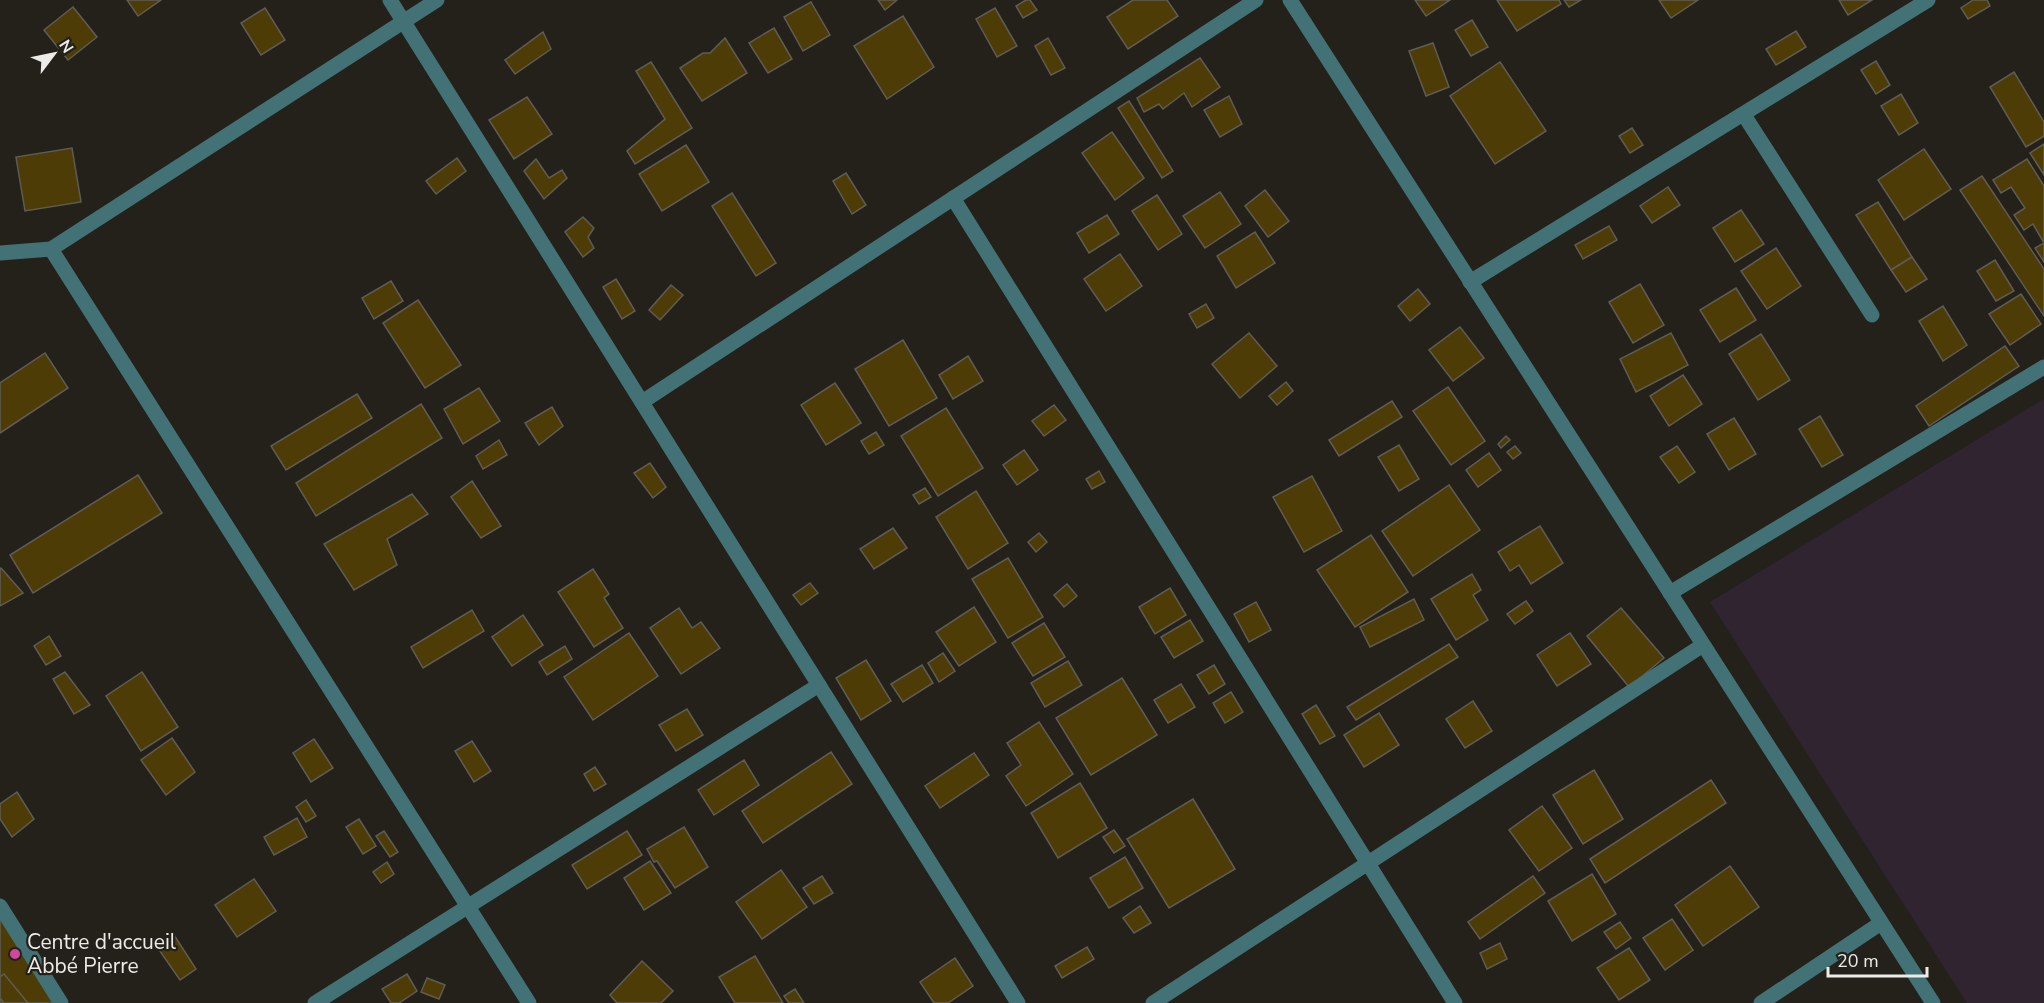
<svg xmlns="http://www.w3.org/2000/svg" width="2044" height="1003" viewBox="0 0 2044 1003" font-family="'Nunito Sans',sans-serif">
<style>
.education{fill:#312431}
.building{fill:#4d3c05;stroke:#5f5c55;stroke-width:1.5}
.lines{fill:none;stroke-linecap:round;stroke-linejoin:round}
.street{stroke:#427275;stroke-width:15}
.hotel-dot{fill:#d1479c;stroke:#24211b;stroke-width:2}
.labels{text-anchor:middle;dominant-baseline:central;stroke-width:4.5;stroke-linejoin:round;paint-order:stroke}
.poi-label{font-size:21px;fill:#ecebe7;stroke:#24211b;text-anchor:start}
</style>
<rect width="100%" height="100%" fill="#24211b"/>
<polygon class="education" points="2044,399 2044,1003 1967,1003 1710,602"/>
<g class="building">
<polygon points="127,0 161,0 138,16"/>
<polygon points="878,0 897,0 885,10"/>
<polygon points="1026,0 1030,0 1037,10 1023,18 1016,6"/>
<polygon points="1133,0 1167,0 1178,16 1128,49 1107,17"/>
<polygon points="1415,0 1450,0 1426,16"/>
<polygon points="1497,0 1559,0 1561,4 1517,31"/>
<polygon points="1564,0 1581,0 1569,7"/>
<polygon points="1659,0 1698,0 1671,18"/>
<polygon points="1839,0 1872,0 1848,15"/>
<polygon points="1973,0 1987,0 1990,6 1968,19 1961,8"/>
<polygon points="811,2 830,35 803,51 784,17"/>
<polygon points="73,7 97,37 68,60 44,30"/>
<polygon points="265,8 285,40 261,55 241,23"/>
<polygon points="995,8 1017,46 997,57 976,19"/>
<polygon points="903,16 934,67 887,99 854,46"/>
<polygon points="1472,20 1488,47 1471,56 1455,30"/>
<polygon points="774,28 792,59 768,73 749,43"/>
<polygon points="1796,31 1806,47 1776,65 1766,49"/>
<polygon points="543,32 551,49 515,74 505,60"/>
<polygon points="725,38 747,73 702,101 680,68 703,53 710,53"/>
<polygon points="1048,38 1065,68 1051,75 1035,46"/>
<polygon points="1433,43 1449,87 1426,96 1409,51"/>
<polygon points="1200,58 1220,87 1192,107 1184,93 1163,109 1159,104 1144,112 1137,98"/>
<polygon points="1876,61 1890,85 1876,94 1861,70"/>
<polygon points="651,62 692,128 635,164 627,151 665,119 636,71"/>
<polygon points="1500,62 1546,131 1495,164 1450,96"/>
<polygon points="2014,72 2044,122 2044,136 2026,147 1990,87"/>
<polygon points="1901,94 1918,123 1899,135 1881,106"/>
<polygon points="1229,96 1242,124 1220,137 1204,110"/>
<polygon points="527,97 552,134 514,159 489,120"/>
<polygon points="1129,101 1173,171 1162,178 1118,108"/>
<polygon points="1632,128 1643,145 1630,153 1619,136"/>
<polygon points="1112,132 1144,178 1115,200 1082,153"/>
<polygon points="2044,144 2044,175 2030,153"/>
<polygon points="686,145 709,182 662,211 639,174"/>
<polygon points="72,148 81,202 25,211 16,157"/>
<polygon points="1924,149 1951,189 1904,220 1878,180"/>
<polygon points="457,158 466,171 436,194 426,181"/>
<polygon points="536,159 549,178 562,170 567,178 544,199 524,171"/>
<polygon points="2027,159 2044,186 2044,243 2033,224 2024,230 2014,215 2025,208 2011,187 2001,193 1993,180"/>
<polygon points="846,173 866,205 852,214 833,181"/>
<polygon points="1982,176 2044,269 2044,316 1960,190"/>
<polygon points="1668,187 1680,205 1652,223 1640,206"/>
<polygon points="1265,190 1289,221 1268,237 1245,206"/>
<polygon points="1220,192 1241,224 1205,248 1183,216"/>
<polygon points="732,193 776,263 756,276 712,206"/>
<polygon points="1157,195 1182,234 1158,250 1132,211"/>
<polygon points="1878,202 1912,257 1891,270 1856,215"/>
<polygon points="1741,210 1764,244 1735,262 1713,228"/>
<polygon points="1107,215 1119,234 1089,253 1077,233"/>
<polygon points="583,217 594,228 588,237 594,248 583,257 565,232"/>
<polygon points="1609,226 1617,240 1583,259 1575,245"/>
<polygon points="1255,232 1275,263 1236,288 1217,256"/>
<polygon points="2044,243 2044,262 2035,248"/>
<polygon points="1776,248 1801,286 1767,309 1741,271"/>
<polygon points="1120,254 1142,286 1106,311 1084,279"/>
<polygon points="1912,257 1927,279 1906,292 1891,270"/>
<polygon points="1995,260 2014,291 1996,301 1977,271"/>
<polygon points="616,279 635,311 622,319 603,287"/>
<polygon points="391,281 403,301 374,319 362,298"/>
<polygon points="1640,284 1664,325 1633,343 1609,302"/>
<polygon points="671,285 683,295 660,320 649,310"/>
<polygon points="1736,288 1756,320 1720,342 1700,310"/>
<polygon points="1418,289 1430,304 1410,321 1398,306"/>
<polygon points="2021,294 2041,324 2010,345 1989,314"/>
<polygon points="418,300 461,365 425,388 383,323"/>
<polygon points="1206,304 1214,318 1197,328 1189,314"/>
<polygon points="1943,306 1967,345 1943,361 1919,321"/>
<polygon points="1460,327 1484,358 1453,381 1429,350"/>
<polygon points="1249,333 1277,366 1240,398 1212,364"/>
<polygon points="1671,333 1688,365 1636,392 1620,359"/>
<polygon points="1761,334 1790,380 1758,400 1729,354"/>
<polygon points="903,340 937,398 889,426 855,369"/>
<polygon points="2005,346 2019,366 1929,426 1916,406"/>
<polygon points="45,353 68,388 0,433 0,383"/>
<polygon points="968,356 983,381 953,399 939,375"/>
<polygon points="1683,375 1702,404 1669,426 1650,396"/>
<polygon points="1286,382 1293,391 1277,405 1269,396"/>
<polygon points="835,383 861,423 826,445 801,405"/>
<polygon points="1448,387 1485,441 1451,465 1413,411"/>
<polygon points="479,388 500,421 463,444 444,409"/>
<polygon points="357,394 372,418 286,470 271,446"/>
<polygon points="1392,401 1402,417 1339,456 1329,440"/>
<polygon points="421,404 442,438 316,516 296,483"/>
<polygon points="1054,405 1066,420 1044,436 1032,421"/>
<polygon points="552,407 563,426 539,445 525,423"/>
<polygon points="946,408 983,468 938,496 901,436"/>
<polygon points="1820,416 1843,455 1822,467 1799,429"/>
<polygon points="1734,418 1756,454 1729,470 1707,434"/>
<polygon points="876,432 884,445 869,454 861,441"/>
<polygon points="1506,436 1510,440 1501,448 1498,444"/>
<polygon points="499,440 507,455 483,469 476,456"/>
<polygon points="1399,445 1419,479 1399,491 1378,457"/>
<polygon points="1515,446 1521,453 1513,459 1507,452"/>
<polygon points="1677,446 1695,472 1679,483 1660,457"/>
<polygon points="1024,450 1038,470 1017,485 1003,465"/>
<polygon points="1489,453 1501,470 1478,487 1466,470"/>
<polygon points="650,463 666,487 653,498 634,473"/>
<polygon points="1099,471 1105,482 1092,489 1086,479"/>
<polygon points="138,475 162,513 33,593 10,555"/>
<polygon points="1312,476 1342,531 1304,552 1273,497"/>
<polygon points="472,481 501,526 481,538 451,497"/>
<polygon points="1449,485 1480,530 1413,576 1382,531"/>
<polygon points="925,488 931,497 919,504 913,495"/>
<polygon points="976,491 1008,543 968,569 936,517"/>
<polygon points="412,494 428,514 387,539 397,565 354,590 324,544"/>
<polygon points="1540,526 1563,563 1531,584 1519,565 1510,571 1498,552"/>
<polygon points="893,528 907,548 874,569 860,549"/>
<polygon points="1039,533 1047,542 1036,552 1028,542"/>
<polygon points="1371,535 1408,592 1355,627 1317,570"/>
<polygon points="1008,558 1043,617 1008,638 972,579"/>
<polygon points="1,568 23,593 0,606 0,569"/>
<polygon points="593,569 609,594 604,598 623,628 594,647 558,592"/>
<polygon points="1472,574 1481,590 1473,595 1488,620 1456,640 1431,599"/>
<polygon points="810,583 818,593 801,605 793,595"/>
<polygon points="1067,584 1077,596 1064,607 1054,595"/>
<polygon points="1170,588 1186,615 1155,634 1139,607"/>
<polygon points="1414,599 1424,620 1370,647 1360,627"/>
<polygon points="1526,601 1533,611 1515,624 1507,614"/>
<polygon points="1256,602 1271,630 1249,642 1234,614"/>
<polygon points="974,607 996,642 959,666 936,632"/>
<polygon points="679,608 692,628 701,622 720,648 681,674 650,628"/>
<polygon points="1621,608 1664,658 1629,687 1587,636"/>
<polygon points="472,610 484,631 423,668 411,647"/>
<polygon points="523,615 543,645 512,666 492,637"/>
<polygon points="1190,620 1203,641 1174,658 1161,637"/>
<polygon points="1044,623 1065,657 1033,676 1012,643"/>
<polygon points="629,633 658,676 593,720 564,677"/>
<polygon points="1570,633 1591,664 1557,686 1537,655"/>
<polygon points="49,636 61,656 46,665 34,646"/>
<polygon points="1449,644 1458,657 1356,720 1347,707"/>
<polygon points="565,646 572,659 547,675 539,662"/>
<polygon points="943,653 955,671 939,682 928,663"/>
<polygon points="866,660 891,701 861,720 836,678"/>
<polygon points="1068,661 1082,685 1045,707 1031,683"/>
<polygon points="922,665 933,683 903,702 891,684"/>
<polygon points="1214,665 1225,684 1209,694 1197,675"/>
<polygon points="65,672 90,705 74,714 53,679"/>
<polygon points="142,672 178,727 141,751 106,696"/>
<polygon points="1122,678 1157,735 1091,775 1056,718"/>
<polygon points="1181,684 1195,707 1168,723 1154,700"/>
<polygon points="1231,692 1243,712 1225,723 1213,703"/>
<polygon points="1473,701 1492,731 1465,748 1446,719"/>
<polygon points="1316,705 1335,736 1320,744 1302,714"/>
<polygon points="687,709 703,735 676,751 659,725"/>
<polygon points="1379,713 1399,745 1364,767 1344,735"/>
<polygon points="1039,722 1073,774 1026,806 1006,776 1021,765 1007,743"/>
<polygon points="172,738 195,772 166,795 141,760"/>
<polygon points="314,739 333,768 311,782 293,753"/>
<polygon points="472,741 491,771 474,782 455,751"/>
<polygon points="831,752 852,784 763,843 742,811"/>
<polygon points="974,753 989,775 940,808 925,786"/>
<polygon points="744,760 759,785 714,815 698,790"/>
<polygon points="595,767 606,784 594,791 584,774"/>
<polygon points="1594,770 1623,819 1583,844 1553,795"/>
<polygon points="1711,780 1726,803 1605,883 1590,859"/>
<polygon points="1080,783 1107,828 1058,858 1031,813"/>
<polygon points="17,792 34,819 12,837 0,819 0,804"/>
<polygon points="1193,799 1235,869 1169,908 1127,839"/>
<polygon points="306,800 316,816 306,822 296,807"/>
<polygon points="1542,806 1572,848 1539,871 1509,830"/>
<polygon points="297,818 307,837 274,855 264,837"/>
<polygon points="359,819 376,846 363,854 346,827"/>
<polygon points="684,827 708,867 675,888 657,861 654,862 647,849"/>
<polygon points="1114,830 1125,846 1114,853 1103,837"/>
<polygon points="384,831 398,852 390,857 376,836"/>
<polygon points="627,831 642,855 587,889 572,865"/>
<polygon points="1125,857 1143,888 1109,908 1090,878"/>
<polygon points="650,861 671,893 644,910 624,878"/>
<polygon points="387,862 394,874 381,883 373,872"/>
<polygon points="1730,866 1759,907 1703,946 1675,905"/>
<polygon points="781,870 807,907 762,939 736,902"/>
<polygon points="1592,874 1616,914 1572,941 1548,901"/>
<polygon points="822,876 833,893 814,904 803,888"/>
<polygon points="1533,876 1545,893 1480,939 1468,922"/>
<polygon points="254,879 276,911 237,937 215,905"/>
<polygon points="0,906 62,1003 0,1003"/>
<polygon points="1140,906 1151,923 1134,933 1123,918"/>
<polygon points="1672,919 1693,950 1665,970 1643,938"/>
<polygon points="1620,922 1631,938 1616,949 1604,932"/>
<polygon points="174,935 196,969 180,980 157,947"/>
<polygon points="1500,943 1507,959 1487,969 1480,953"/>
<polygon points="1087,947 1094,959 1062,978 1055,966"/>
<polygon points="1629,948 1650,980 1619,1000 1597,968"/>
<polygon points="755,956 783,1003 735,1003 719,977"/>
<polygon points="955,958 973,986 948,1003 934,1003 920,982"/>
<polygon points="642,961 673,991 661,1003 617,1003 610,995"/>
<polygon points="4,974 28,1003 4,1003 0,998 0,977"/>
<polygon points="407,974 417,991 399,1003 391,1003 382,989"/>
<polygon points="427,978 445,985 439,999 421,992"/>
<polygon points="795,989 804,1003 789,1003 784,996"/>
</g>
<g class="lines">
<g class="street">
<polyline points="390,0 1018,1003"/>
<polyline points="1290,0 1933,1003"/>
<polyline points="1744,115 1872,315"/>
<polyline points="953,198 1455,1003"/>
<polyline points="51,249 529,1003"/>
<polyline points="0,253 51,249 437,0"/>
<polyline points="1470,282 1928,0"/>
<polyline points="642,402 1256,0"/>
<polyline points="1670,593 2044,367"/>
<polyline points="0,906 61,1003"/>
<polyline points="315,1003 819,685"/>
<polyline points="1153,1003 1703,645"/>
<polyline points="1761,1003 1881,923"/>
</g>
</g>
<circle class="hotel-dot" cx="15" cy="954" r="6"/>
<g class="labels">
<g class="poi-label">
<text x="27" y="942">Centre d'accueil<tspan x="27" dy="24">Abbé Pierre</tspan></text>
</g>
</g>
<g transform="translate(54 54) rotate(58)" stroke="#24211b" stroke-width="4.5" paint-order="stroke">
<path d="M0-4.5L10 22L0 15L-10 22Z" fill="#ecebe7"/>
<text y="-9" font-size="16" font-weight="bold" text-anchor="middle" fill="#ecebe7">N</text>
</g>
<path d="M1828 967v9h99v-9" fill="none" stroke="#ecebe7" stroke-width="3"/>
<text x="1837" y="967" font-size="18" fill="#ecebe7" stroke="#24211b" stroke-width="4.5" paint-order="stroke">20 m</text>
</svg>
